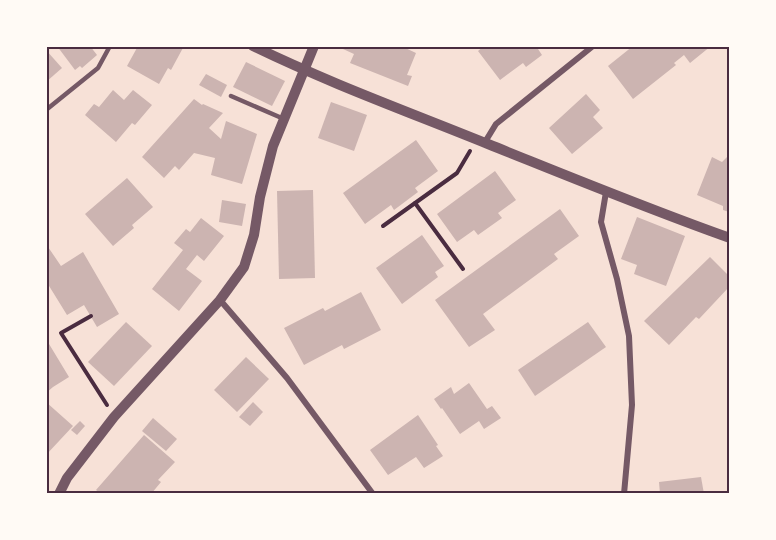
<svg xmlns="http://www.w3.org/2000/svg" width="776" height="540" viewBox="0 0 776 540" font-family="'Sofia Sans Condensed',sans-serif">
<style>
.building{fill:#ccb4b1}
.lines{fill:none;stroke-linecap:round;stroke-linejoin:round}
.path{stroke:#4a2c40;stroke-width:4}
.service{stroke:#755966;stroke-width:4.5}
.minor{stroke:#755966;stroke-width:6}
.tertiary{stroke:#755966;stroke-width:10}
.neatline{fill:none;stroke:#4a2c40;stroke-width:2}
</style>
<rect width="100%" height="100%" fill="#f7e1d7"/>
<g class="building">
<polygon points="57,46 90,46 97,55 82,68 80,66 75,70"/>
<polygon points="138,46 184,46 171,70 168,68 159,84 127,66"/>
<polygon points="344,46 401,46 416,53 407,75 412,76 408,86 350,63 354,54 343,49"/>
<polygon points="484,46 536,46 542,55 526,67 523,63 500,80 478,51"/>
<polygon points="633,46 711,46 690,63 684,55 674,63 676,65 633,99 608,66"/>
<polygon points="46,50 62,68 46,82"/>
<polygon points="246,62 285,81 272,106 233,87"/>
<polygon points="206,74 227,85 221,97 199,85"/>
<polygon points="113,90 124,100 133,90 152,105 135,125 132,123 116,142 85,115 94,104 99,107"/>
<polygon points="586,94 600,110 593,117 603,128 572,154 549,128"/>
<polygon points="194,99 202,105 203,104 223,113 209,128 221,139 226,121 257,134 242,184 211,175 215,158 194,153 179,170 175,166 164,178 142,157"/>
<polygon points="331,102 367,115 354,151 318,138"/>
<polygon points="416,140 438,171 415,188 418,192 394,210 391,205 365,224 343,193"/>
<polygon points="729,155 729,212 723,210 723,206 697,195 712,157 722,162"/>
<polygon points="495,171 516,200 498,213 502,218 478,235 474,230 457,242 437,214"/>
<polygon points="127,178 153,207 132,225 134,228 113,246 85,214"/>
<polygon points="313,190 315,278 279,279 277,191"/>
<polygon points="222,200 246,204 242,226 219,222"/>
<polygon points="560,209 579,236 554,254 558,259 483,314 495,330 469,347 435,300"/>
<polygon points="637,217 685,236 666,286 634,274 637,265 621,259"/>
<polygon points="201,218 224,236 204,261 197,255 186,269 202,281 179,311 152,289 183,250 174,243 186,229 190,232"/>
<polygon points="422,235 444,266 435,272 438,277 402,304 376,268"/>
<polygon points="46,244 61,266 83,252 119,314 97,327 84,305 67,315 46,281"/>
<polygon points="710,257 729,276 729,287 699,319 696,317 669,345 644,321"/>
<polygon points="361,292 381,330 344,349 342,345 304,365 284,328 323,308 325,311"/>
<polygon points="126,322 152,346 114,386 88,362"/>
<polygon points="588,322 606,347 535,396 518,370"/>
<polygon points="46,339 69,377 53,387 46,393"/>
<polygon points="246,357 269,379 237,412 214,390"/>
<polygon points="469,383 487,409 492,406 501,418 484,429 479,421 460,434 442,408 441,409 434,399 451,387 454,394"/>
<polygon points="46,402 73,426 46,455"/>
<polygon points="253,402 263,412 250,426 239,417"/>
<polygon points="418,415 438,445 436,446 443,456 424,468 416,457 388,475 370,450"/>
<polygon points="153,418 177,439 166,451 142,431"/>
<polygon points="80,421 85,426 77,435 71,430"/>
<polygon points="144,435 175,462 158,480 161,482 151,494 101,494 96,490"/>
<polygon points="701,477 704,494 660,494 659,482"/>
</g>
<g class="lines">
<g class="path">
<polyline points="415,203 463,269"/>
<polyline points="383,226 457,173 470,151"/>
<polyline points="91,316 61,333 107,405"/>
</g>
<g class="service">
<polyline points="231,96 284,119"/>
<polyline points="46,110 98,68 110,46"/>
</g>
<g class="minor">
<polyline points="485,142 496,124 593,46"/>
<polyline points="606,192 601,222 617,279 629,336 632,405 624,494"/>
<polyline points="220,300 287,378 373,494"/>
</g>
<g class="tertiary">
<path d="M253,46C329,83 409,112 488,144C568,176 648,209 730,238"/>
<polyline points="59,494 67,478 114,417 220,300 244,267 254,235 260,197 273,146 314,46"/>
</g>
</g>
<rect width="776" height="540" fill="none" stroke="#fffaf5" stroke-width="96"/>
<rect x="48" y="48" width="680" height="444" class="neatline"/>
</svg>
